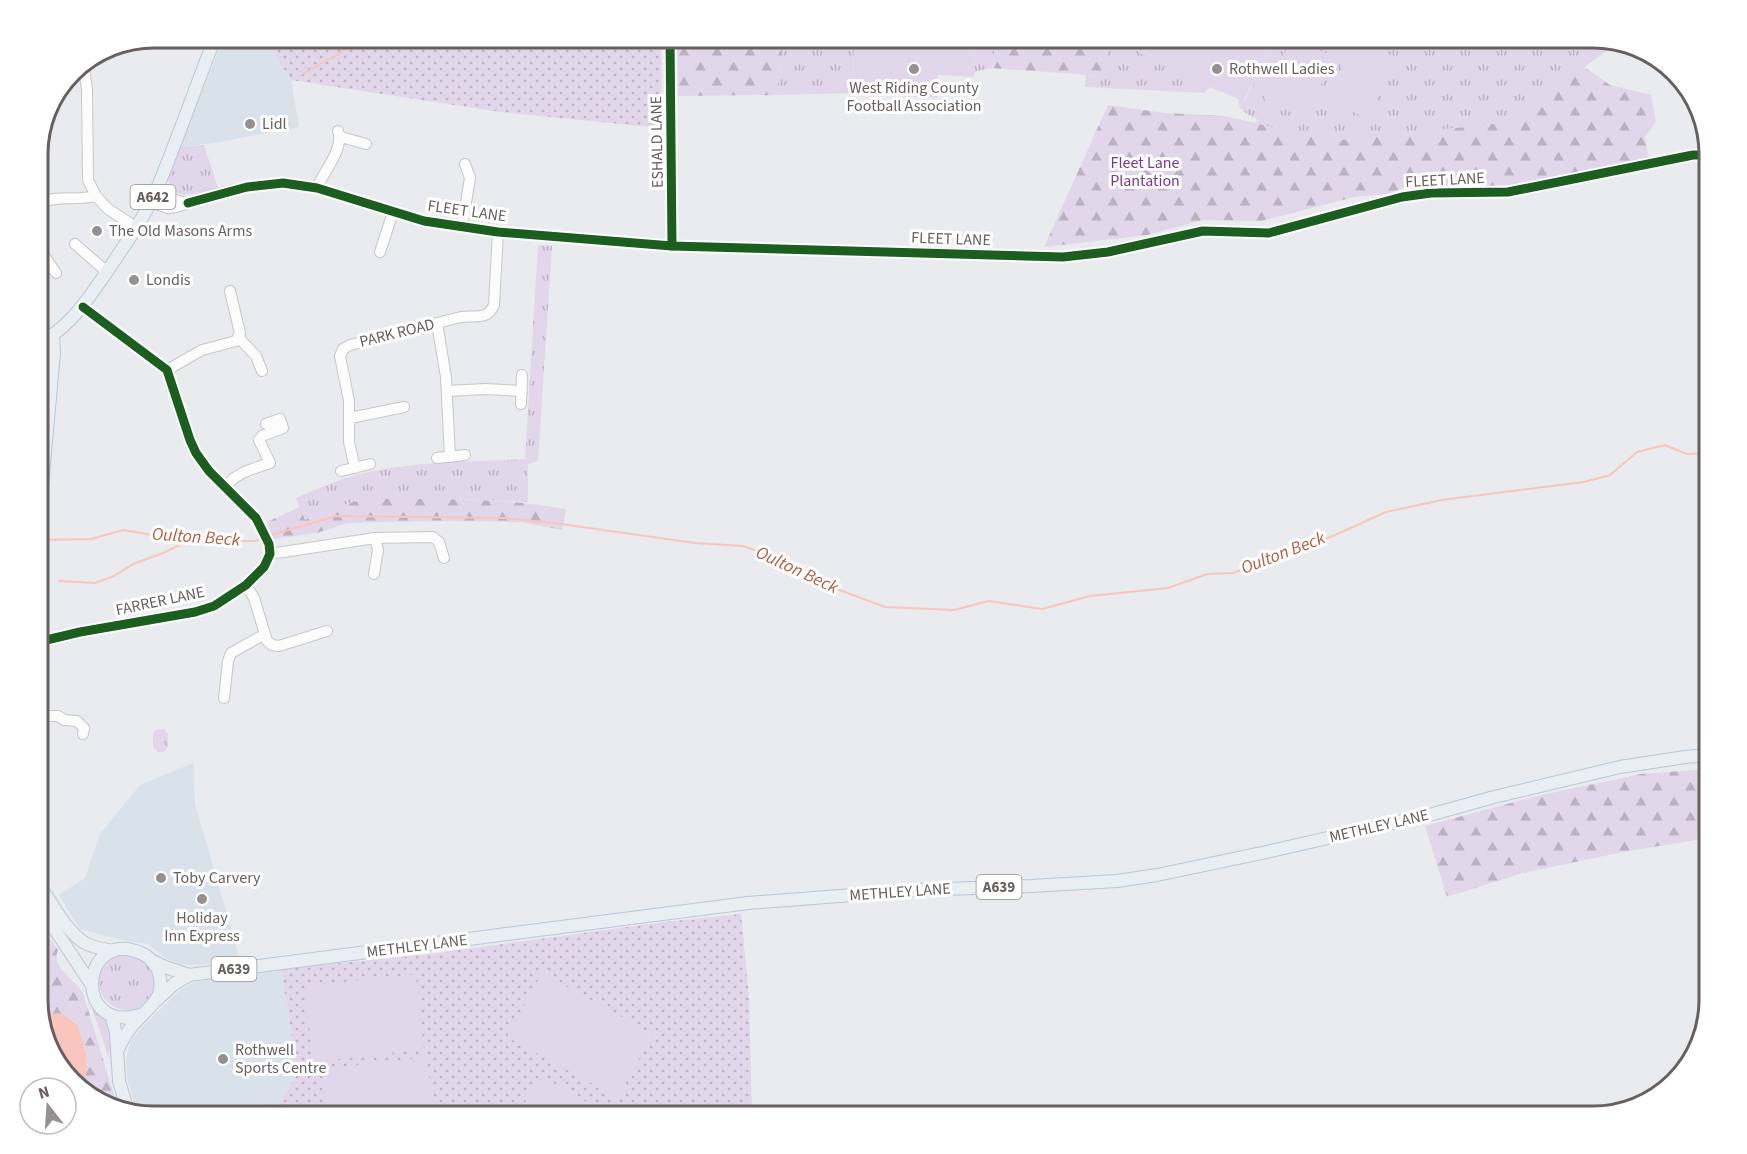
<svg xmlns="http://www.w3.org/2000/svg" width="1747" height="1154" viewBox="0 0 1747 1154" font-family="'Source Sans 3',sans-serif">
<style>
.commercial{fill:#d9e2eb}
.grass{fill:url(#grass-tufts)}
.forest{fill:url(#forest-firs)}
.park{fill:url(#park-dots)}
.garden{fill:#e2d6ea}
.water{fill:#f8c6bd}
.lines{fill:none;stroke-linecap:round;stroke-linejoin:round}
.stream{stroke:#f8c6bd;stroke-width:2}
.minor-casing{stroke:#c8c6c7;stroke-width:12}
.major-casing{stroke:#b7c8d6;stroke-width:14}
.minor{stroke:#fcfcfc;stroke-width:10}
.major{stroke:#e9eef3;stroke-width:12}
.cycleway-casing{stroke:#fff;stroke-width:13}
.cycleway{stroke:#1b5e20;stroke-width:9}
.poi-dot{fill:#949190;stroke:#fff;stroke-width:2}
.labels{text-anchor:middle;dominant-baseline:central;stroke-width:6;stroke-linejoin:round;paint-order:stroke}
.shield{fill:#fff;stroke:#95908e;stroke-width:1.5}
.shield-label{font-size:15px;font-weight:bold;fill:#67605e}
.poi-label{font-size:16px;fill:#67605e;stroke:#fff;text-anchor:start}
.street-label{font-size:16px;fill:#67605e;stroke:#fff}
.park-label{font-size:16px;fill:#78388c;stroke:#fff}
.water-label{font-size:18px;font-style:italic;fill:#b25e43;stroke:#fff}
.rim{fill:none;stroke:#67605e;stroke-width:3}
</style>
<defs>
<pattern id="grass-tufts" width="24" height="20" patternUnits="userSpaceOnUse" patternTransform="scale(1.5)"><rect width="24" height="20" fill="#e2d6ea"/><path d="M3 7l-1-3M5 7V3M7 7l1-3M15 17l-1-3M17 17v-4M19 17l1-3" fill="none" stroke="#bbb1c1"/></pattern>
<pattern id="forest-firs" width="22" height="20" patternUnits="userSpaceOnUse" patternTransform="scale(1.5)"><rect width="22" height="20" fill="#e2d6ea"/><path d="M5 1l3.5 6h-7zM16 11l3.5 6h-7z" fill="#bbb1c1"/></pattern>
<pattern id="park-dots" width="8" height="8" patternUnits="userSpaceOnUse" patternTransform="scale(1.5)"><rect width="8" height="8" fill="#e2d6ea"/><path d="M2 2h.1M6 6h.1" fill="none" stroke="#bbb1c1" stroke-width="1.8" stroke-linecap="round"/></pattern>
</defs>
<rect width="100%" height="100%" fill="#e9ebee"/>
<g class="commercial">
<polygon points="224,38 265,38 291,80 299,127 214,143 179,147"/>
<polygon points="193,763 195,804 239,956 221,958 208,964 198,965 180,964 167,959 148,944 122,940 80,929 59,895 85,878 100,834 140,785"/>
<polygon points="281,969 298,1073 272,1116 154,1116 137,1111 127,1078 126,1059 131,1041 142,1027 180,990 194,982"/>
</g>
<g class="grass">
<polygon points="784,38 854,38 853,93 776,95"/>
<polygon points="975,38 997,38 991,68 974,72"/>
<polygon points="1109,38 1148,38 1141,53 1210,87 1204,93 1085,87 1086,75 1103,76"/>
<path d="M1278,38H1593L1615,44L1512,122L1333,141L1255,123L1257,119C1248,114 1237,111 1239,99L1244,101Z"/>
<path d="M204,145L218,188C200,192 171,205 168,178L179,147Z"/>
<path d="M538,245L552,246L538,461L528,464V502L456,499H365L336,507L305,520L296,498C321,487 347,476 374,471C423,461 475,462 525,459Z"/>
<polygon points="164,729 168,734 168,747 163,752 158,752 153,747 153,734 156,730"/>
<circle cx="127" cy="982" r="28"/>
<path d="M84,983C92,1001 108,1014 111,1034C112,1042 110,1051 109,1059Z"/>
</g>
<g class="forest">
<polygon points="677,38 784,38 776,95 678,96"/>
<polygon points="997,38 1109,38 1103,76 991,68"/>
<polygon points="1584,67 1610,85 1651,95 1656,122 1645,137 1649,158 1510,188 1427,189 1407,186 1388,194 1354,197 1261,221 1203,220 1147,235 1044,247 1108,105 1165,113 1225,116 1333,141 1512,122"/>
<path d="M365,499C432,499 500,497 566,509L562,530L521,522L436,521L347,523L317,533L273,539L267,522L300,507L305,520L336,507Z"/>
<polygon points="1709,769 1709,838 1628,851 1523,873 1447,897 1425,826 1537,796 1641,774"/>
<path d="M38,922L58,950C50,968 75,979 83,993L117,1105L93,1098L89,1092L85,1082L87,1058L78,1025C69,1014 60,1015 47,1016L42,1021L38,1007Z"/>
</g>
<g class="park">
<polygon points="265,38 661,38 662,128 507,113 291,80"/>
<polygon points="741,914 749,997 752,1116 272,1116 298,1073 281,969 430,954 664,922"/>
</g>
<g class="garden">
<polygon points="854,38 975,38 974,77 938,75 937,98 853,93"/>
<polygon points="1148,38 1278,38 1243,101 1205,85 1140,53"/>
<polygon points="1292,38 1334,57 1305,119 1264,99"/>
<polygon points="1356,39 1397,58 1368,119 1327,100"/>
<polygon points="542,973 653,1034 618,1098 507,1037"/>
<polygon points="416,974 424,1049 313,1062 305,986"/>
<polygon points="427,1057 434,1115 437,1116 327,1116 321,1069"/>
<polygon points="540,1076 612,1116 517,1116"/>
</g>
<polygon class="water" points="59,1013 69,1018 78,1025 87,1058 85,1083 93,1098 89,1097 53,1058 42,1021 51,1014"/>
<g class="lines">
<g class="stream">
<polyline points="303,74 366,38"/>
<polyline points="268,536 336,516 505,518 561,524 695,543 743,546 780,559 818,582 885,607 954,610 989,601 1042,609 1090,596 1168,588 1207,574 1233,573 1326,539 1386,512 1442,500 1584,482 1610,475 1637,452 1665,445 1687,454 1709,453"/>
<polyline points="38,540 91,539 123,530 188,541 255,541 263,538"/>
<polyline points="59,581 95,583 114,576 133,564 163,553 188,541"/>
</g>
<defs>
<g id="minor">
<polyline points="670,38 672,246"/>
<polyline points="83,64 87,89 88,180 96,196 108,209 137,228"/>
<polyline points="341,137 366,144"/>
<path d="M317,188C323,172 345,148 338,131"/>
<polyline points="156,191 175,200 186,203"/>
<polyline points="150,202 168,208 176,207 212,195 247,187 283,183 317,188 424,221 498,232 672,246 1063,257 1108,252 1203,231 1269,233 1402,197 1431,193 1508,192 1693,155 1709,155"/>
<path d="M38,203C57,195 77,201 96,196"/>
<polyline points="462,227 470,178 465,164"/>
<polyline points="75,244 107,272"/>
<polyline points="38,247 56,273"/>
<polyline points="380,252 393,212"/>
<polyline points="437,323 446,377 450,457"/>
<polyline points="239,338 256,356 262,371"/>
<polyline points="167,370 202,350 236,341 240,333 230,291"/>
<polyline points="447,391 485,389 522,391"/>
<polyline points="521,404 522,375"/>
<polyline points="350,418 404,407"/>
<polyline points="437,458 465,455"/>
<path d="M355,468L349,442V401L340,356L343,349L350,345L461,317C475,315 487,321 494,305L498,232"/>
<polyline points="341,471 370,464"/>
<path d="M226,486C238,472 252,469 270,463L259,440L262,436L283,428L280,419L266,424"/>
<polyline points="270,554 375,538 433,537 439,542 444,558"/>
<polyline points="374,574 378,550 375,538"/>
<polyline points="246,585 254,598 267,641 272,645 279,646 327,631"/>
<polyline points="38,642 80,632 195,612 214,606 246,585 264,567 270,554 269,544 256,518 209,471 196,453 190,440 167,370 83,307"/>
<polyline points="224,698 228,661 231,653 265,634"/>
<polyline points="38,716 58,716 64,720 77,721 84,728 83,734"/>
</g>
<g id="major">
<path d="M38,344C71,326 85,303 106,273C124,246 143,220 156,191C177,141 195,88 215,38"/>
<polyline points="38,530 54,353 53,335"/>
<path d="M38,883C50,900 67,933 85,943C94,948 104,949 113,951"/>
<polyline points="38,904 91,984"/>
<polyline points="151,960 165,967 189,975 748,903 917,890 1031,886 1117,881 1157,875 1271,851 1433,814 1494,797 1620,767 1685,757 1709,755"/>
<polyline points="157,1000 174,984 189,975"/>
<polyline points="111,1015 116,1033 119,1081 127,1108"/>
<path d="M118,1049C122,1041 126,1033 132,1026C149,1006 169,998 157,968C153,961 148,956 141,953C79,927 72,1038 143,1014"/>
</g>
</defs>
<use href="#minor" class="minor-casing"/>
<use href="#major" class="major-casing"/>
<use href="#minor" class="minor"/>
<use href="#major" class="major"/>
<defs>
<g id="cycleway">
<polyline points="670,38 672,246"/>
<polyline points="188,203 247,187 283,183 317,188 424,221 498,232 672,246 1063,257 1108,252 1203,231 1269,233 1402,197 1431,193 1508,192 1693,155 1709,155"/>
<polyline points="38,642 80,632 195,612 214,606 246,585 264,567 270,554 269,544 256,518 209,471 196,453 190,440 167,370 83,307"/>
</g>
</defs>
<use href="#cycleway" class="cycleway-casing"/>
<use href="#cycleway" class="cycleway"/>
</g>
<g class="poi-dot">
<circle cx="914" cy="69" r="6"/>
<circle cx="1217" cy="69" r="6"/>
<circle cx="250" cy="124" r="6"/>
<circle cx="97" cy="231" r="6"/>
<circle cx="134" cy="280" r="6"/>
<circle cx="161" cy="878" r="6"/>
<circle cx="202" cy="899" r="6"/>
<circle cx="223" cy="1059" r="6"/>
</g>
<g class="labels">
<g class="shield">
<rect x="130.5" y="185" width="45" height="24" rx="4.5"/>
<rect x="976.5" y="875" width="45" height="24" rx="4.5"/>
<rect x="211.5" y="957" width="45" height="24" rx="4.5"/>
</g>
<g class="shield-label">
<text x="153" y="197">A642</text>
<text x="999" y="887">A639</text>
<text x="234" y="969">A639</text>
</g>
<g class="poi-label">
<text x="1229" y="69">Rothwell Ladies</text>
<text x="914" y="88" text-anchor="middle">West Riding County<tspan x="914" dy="18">Football Association</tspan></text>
<text x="262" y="124">Lidl</text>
<text x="109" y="231">The Old Masons Arms</text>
<text x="146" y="280">Londis</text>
<text x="173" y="878">Toby Carvery</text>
<text x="202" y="918" text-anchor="middle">Holiday<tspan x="202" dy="18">Inn Express</tspan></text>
<text x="235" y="1050">Rothwell<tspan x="235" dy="18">Sports Centre</tspan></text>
</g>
<g class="street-label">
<text transform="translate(657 142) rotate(-91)">ESHALD LANE</text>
<text transform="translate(1445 180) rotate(-3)">FLEET LANE</text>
<text transform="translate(467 211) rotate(8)">FLEET LANE</text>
<text transform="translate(951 239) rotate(2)">FLEET LANE</text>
<text transform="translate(397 333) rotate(-14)">PARK ROAD</text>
<text transform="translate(160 601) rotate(-12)">FARRER LANE</text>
<text transform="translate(1379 826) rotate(-13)">METHLEY LANE</text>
<text transform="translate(900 892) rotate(-4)">METHLEY LANE</text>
<text transform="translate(417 946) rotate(-7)">METHLEY LANE</text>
</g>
<g class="park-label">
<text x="1145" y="163">Fleet Lane<tspan x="1145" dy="18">Plantation</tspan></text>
</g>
<g class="water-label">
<text transform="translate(196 537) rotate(4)">Oulton Beck</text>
<text transform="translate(1283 553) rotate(-21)">Oulton Beck</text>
<text transform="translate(797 570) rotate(25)">Oulton Beck</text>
</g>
</g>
<path d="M0 0H1747V1154H0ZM154 48H1593A106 106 0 0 1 1699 154V1000A106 106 0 0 1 1593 1106H154A106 106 0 0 1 48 1000V154A106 106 0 0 1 154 48Z" fill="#fff" fill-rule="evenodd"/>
<path class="rim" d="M154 48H1593A106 106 0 0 1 1699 154V1000A106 106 0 0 1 1593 1106H154A106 106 0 0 1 48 1000V154A106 106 0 0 1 154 48Z"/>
<g transform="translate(48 1106) rotate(343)"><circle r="28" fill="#ffffff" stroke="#c2bfbf" stroke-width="1.5"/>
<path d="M0-4.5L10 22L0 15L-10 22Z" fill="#949190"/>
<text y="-9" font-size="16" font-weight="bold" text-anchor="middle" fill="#67605e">N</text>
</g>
</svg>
